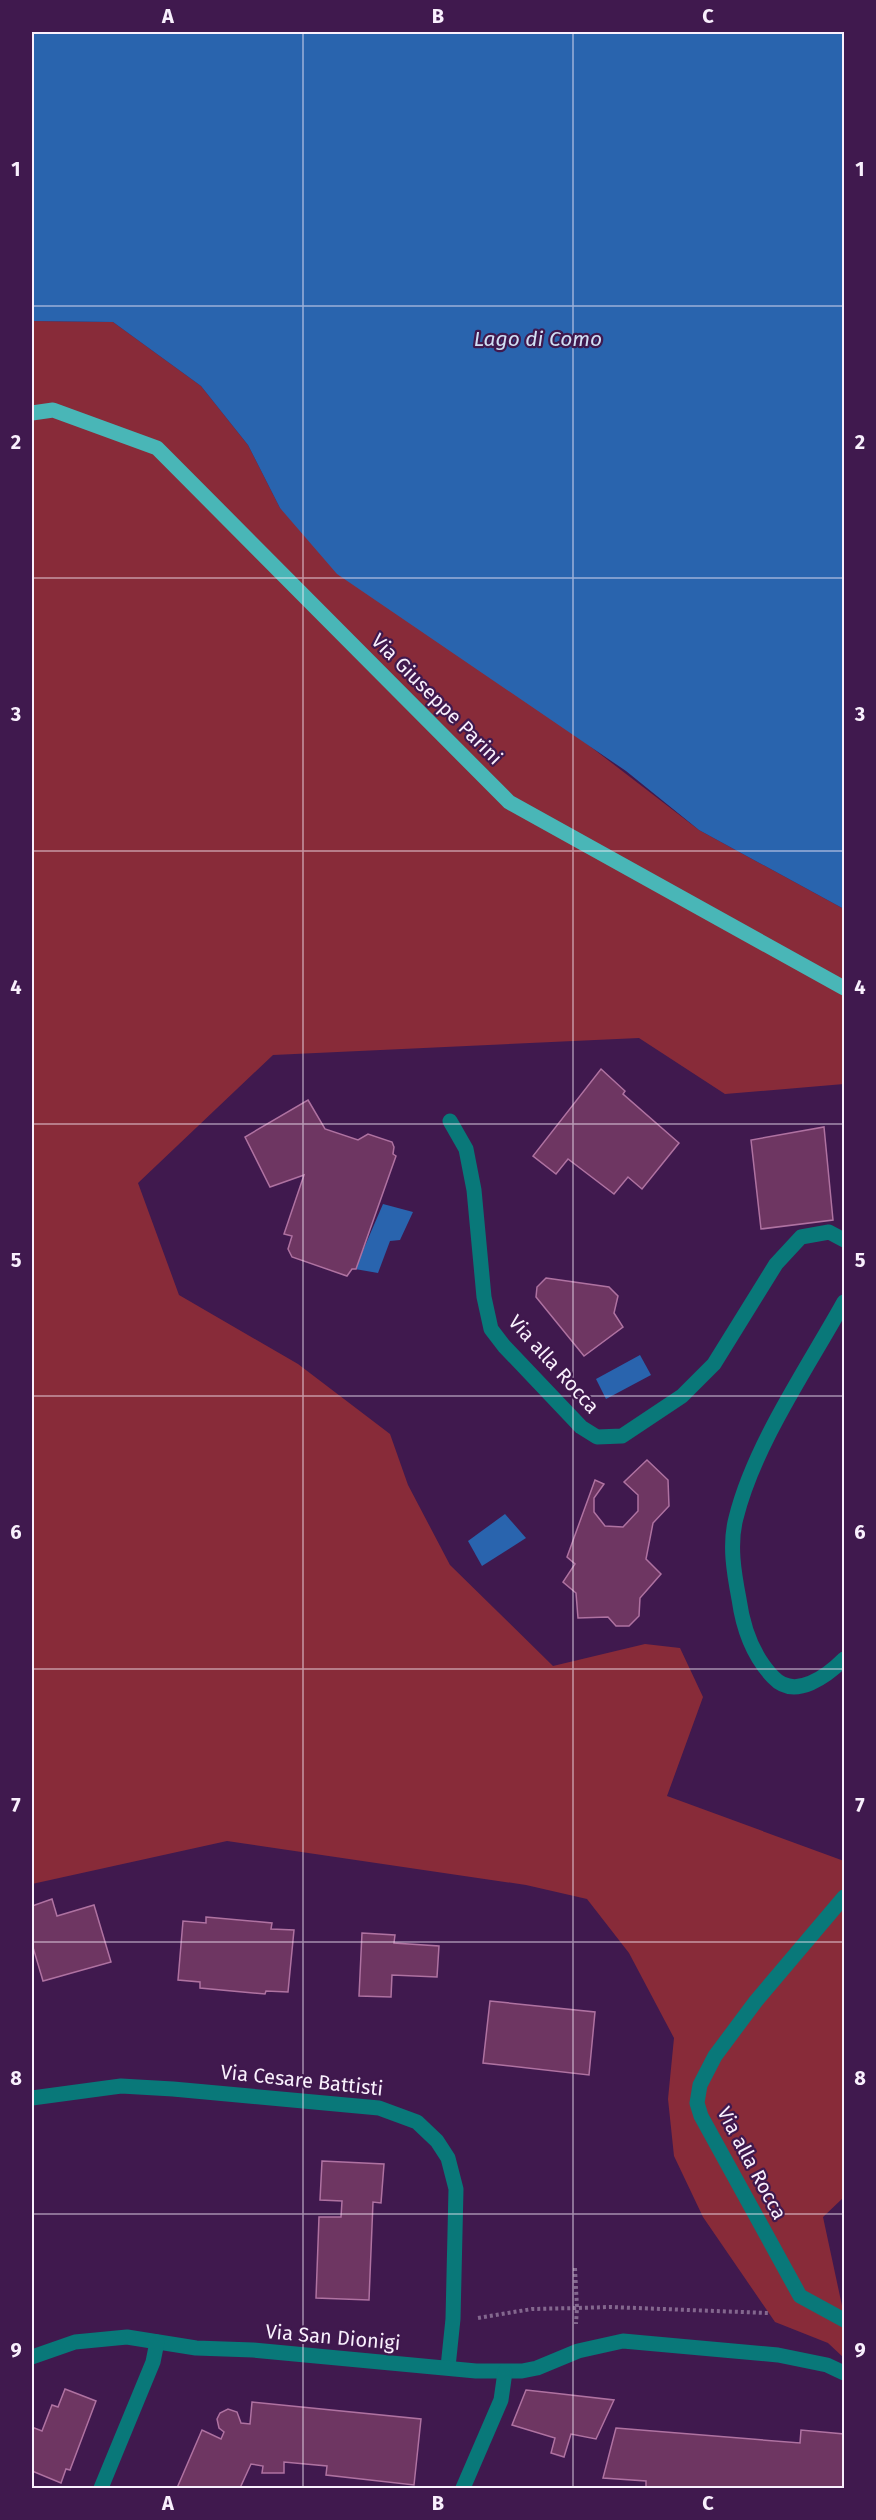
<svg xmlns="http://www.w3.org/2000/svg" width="876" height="2520" viewBox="0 0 876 2520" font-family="'Fira Sans',sans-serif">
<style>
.green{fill:#882b39}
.water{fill:#2964ae}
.building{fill:#6e3662;stroke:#af72a1;stroke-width:1.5}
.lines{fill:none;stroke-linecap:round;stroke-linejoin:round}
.path{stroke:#83678e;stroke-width:4;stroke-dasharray:3 3;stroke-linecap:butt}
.minor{stroke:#097879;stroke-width:15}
.major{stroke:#49b6b7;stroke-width:15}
.grid{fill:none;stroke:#f9f0fd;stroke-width:1.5;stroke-opacity:0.55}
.labels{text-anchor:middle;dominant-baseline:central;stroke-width:4.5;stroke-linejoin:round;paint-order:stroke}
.street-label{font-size:20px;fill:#f9f0fd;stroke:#40194e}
.water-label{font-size:21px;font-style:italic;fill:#d0e0f4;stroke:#40194e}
.neatline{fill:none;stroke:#f9f0fd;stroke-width:2}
.grid-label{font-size:20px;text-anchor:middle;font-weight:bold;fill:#f9f0fd}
</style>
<rect width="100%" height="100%" fill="#40194e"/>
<polygon class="green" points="32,321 113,322 201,386 248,445 280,508 699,830 844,909 844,1084 725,1094 639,1038 273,1055 138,1183 179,1295 298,1364 390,1434 408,1485 450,1565 553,1666 645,1644 680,1648 703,1697 667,1796 844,1861 844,2197 823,2217 844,2315 844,2358 828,2343 775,2322 703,2217 674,2156 668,2099 674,2038 629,1953 587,1899 526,1885 227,1841 32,1884"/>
<g class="water">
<polygon points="32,32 844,32 844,909 699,830 626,771 337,574 280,508 248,445 201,386 113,322 32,321"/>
<polygon points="383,1204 413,1212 400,1240 390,1241 378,1273 355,1269"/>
<polygon points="640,1355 651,1375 606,1399 596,1379"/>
<polygon points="505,1514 526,1538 482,1566 468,1541"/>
</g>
<g class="building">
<polygon points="601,1069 625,1091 623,1094 679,1143 642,1189 628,1177 614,1194 568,1159 556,1174 533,1156"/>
<polygon points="308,1100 325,1129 358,1140 368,1134 392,1142 394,1147 393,1154 396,1156 356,1269 352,1269 347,1276 292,1257 288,1249 292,1236 284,1234 304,1175 270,1187 245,1137"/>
<polygon points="824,1127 833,1220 761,1229 751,1140"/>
<polygon points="546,1278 609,1287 618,1296 614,1313 623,1327 584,1356 536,1297 537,1287"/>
<polygon points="647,1460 668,1480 669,1506 653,1523 646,1559 661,1574 640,1598 639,1616 629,1626 616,1626 608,1617 578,1618 576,1593 563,1582 575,1564 567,1557 595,1480 604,1484 594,1498 594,1512 605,1526 623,1527 638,1511 638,1495 624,1482"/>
<polygon points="52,1899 57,1916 94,1905 111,1962 43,1981 32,1944 32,1906"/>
<polygon points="206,1917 272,1923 271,1929 294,1930 288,1992 266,1991 265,1994 200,1988 200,1982 178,1980 183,1921 206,1923"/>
<polygon points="362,1933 395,1935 394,1943 439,1946 437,1977 392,1975 391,1997 359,1996"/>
<polygon points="490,2001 595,2012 589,2075 483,2063"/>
<polygon points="322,2161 384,2164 381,2203 373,2202 369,2300 316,2298 319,2217 341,2217 342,2201 320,2200"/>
<polygon points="65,2389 96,2401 70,2470 66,2469 61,2483 32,2471 32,2427 42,2431 52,2405 58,2407"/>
<polygon points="526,2390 553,2393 614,2400 596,2439 571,2434 564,2457 551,2453 555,2438 512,2425"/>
<polygon points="252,2402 421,2419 414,2485 326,2475 327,2466 284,2462 284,2473 262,2473 263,2466 251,2464 240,2488 177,2488 202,2430 221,2439 224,2432 219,2428 217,2419 220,2413 228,2409 237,2412 241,2423 250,2424"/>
<polygon points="616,2428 800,2443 801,2430 844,2434 844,2488 646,2488 646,2481 603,2478"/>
</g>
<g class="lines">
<g class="path">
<polyline points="575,2268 577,2308 610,2307 768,2313"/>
<polyline points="478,2318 532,2309 577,2308 576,2324"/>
</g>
<g class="minor">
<polyline points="450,1121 466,1149 474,1190 484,1297 491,1329 504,1346 581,1427 597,1437 622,1436 682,1396 714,1364 776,1264 801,1237 829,1232 844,1240"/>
<path d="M844,1302C808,1367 754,1445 736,1518C729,1544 734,1573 739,1599C743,1628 753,1656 773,1677C795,1701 828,1675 844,1659"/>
<polyline points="844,1897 756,2001 715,2056 700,2085 697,2103 701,2116 800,2296 844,2320"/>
<polyline points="32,2098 121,2086 173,2089 379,2108 417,2122 437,2141 448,2158 456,2189 453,2319 448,2367"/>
<polyline points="32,2357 75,2342 127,2337 196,2348 253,2350 476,2371 522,2371 537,2368 578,2351 623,2341 778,2355 827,2365 844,2373"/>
<polyline points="101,2488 153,2362 157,2342"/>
<polyline points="463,2488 501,2400 505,2372"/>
</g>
<polyline class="major" points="32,413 53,410 157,448 509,802 844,988"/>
</g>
<path class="grid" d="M303,32V2488M573,32V2488M32,306H844M32,578H844M32,851H844M32,1124H844M32,1396H844M32,1669H844M32,1942H844M32,2214H844"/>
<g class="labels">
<g class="street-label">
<text transform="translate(437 699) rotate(45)">Via Giuseppe Parini</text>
<text transform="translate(554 1364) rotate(48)">Via alla Rocca</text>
<text transform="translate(302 2080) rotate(6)">Via Cesare Battisti</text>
<text transform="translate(752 2163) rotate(62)">Via alla Rocca</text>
<text transform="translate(333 2337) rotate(5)">Via San Dionigi</text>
</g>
<g class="water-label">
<text x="538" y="339">Lago di Como</text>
</g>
</g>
<rect width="876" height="2520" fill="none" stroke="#40194e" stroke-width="66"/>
<rect x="33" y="33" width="810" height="2454" class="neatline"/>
<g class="grid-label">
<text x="168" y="23">A</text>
<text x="438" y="23">B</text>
<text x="708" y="23">C</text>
<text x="16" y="176">1</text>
<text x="860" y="176">1</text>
<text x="16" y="449">2</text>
<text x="860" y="449">2</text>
<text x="16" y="721">3</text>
<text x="860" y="721">3</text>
<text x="16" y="994">4</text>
<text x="860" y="994">4</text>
<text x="16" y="1267">5</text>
<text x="860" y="1267">5</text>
<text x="16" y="1539">6</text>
<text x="860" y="1539">6</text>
<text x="16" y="1812">7</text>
<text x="860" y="1812">7</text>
<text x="16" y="2085">8</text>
<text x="860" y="2085">8</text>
<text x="16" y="2357">9</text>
<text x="860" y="2357">9</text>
<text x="168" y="2510">A</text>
<text x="438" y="2510">B</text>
<text x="708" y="2510">C</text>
</g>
</svg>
